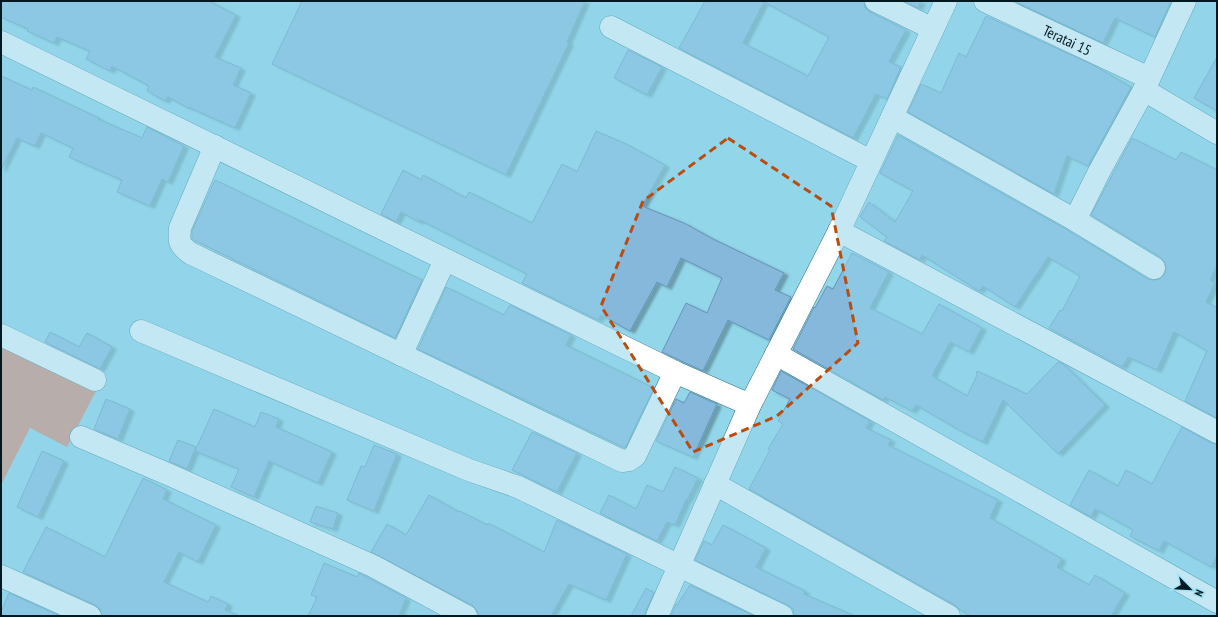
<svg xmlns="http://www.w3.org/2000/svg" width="1218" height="617" viewBox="0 0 1218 617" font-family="'PT Sans Narrow',sans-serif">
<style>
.green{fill:#e47f60}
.building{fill:#85b8db;stroke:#6396b7;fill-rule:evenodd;filter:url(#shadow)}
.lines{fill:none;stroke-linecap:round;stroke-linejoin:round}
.minor-casing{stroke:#2d7284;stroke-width:23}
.minor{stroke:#fff;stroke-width:22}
.marked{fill:none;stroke:#ba4c10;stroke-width:3;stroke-dasharray:8 5;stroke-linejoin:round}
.labels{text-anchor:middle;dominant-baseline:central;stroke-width:3;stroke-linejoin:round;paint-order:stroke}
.street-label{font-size:15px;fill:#00181f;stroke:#9fe3f7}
</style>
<defs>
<filter id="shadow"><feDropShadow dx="4.5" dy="2.5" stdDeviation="1" flood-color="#0004"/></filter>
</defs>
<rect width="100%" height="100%" fill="#92d6ea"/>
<polygon class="green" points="1,337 96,391 67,447 30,428 1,485"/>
<g class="building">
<polygon points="1,1 209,1 236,15 215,57 241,68 233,85 251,93 235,128 188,107 188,108 168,97 165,101 147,91 149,86 112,66 110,71 86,59 90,51 57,37 54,43 27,31 28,29 1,17"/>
<polygon points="302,1 585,1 567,42 569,43 506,175 272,64"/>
<path d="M705,1H864L865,8L870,12L906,30L889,62L901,67L887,99L876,94L853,138L679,48ZM764,2L829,37L808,76L743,43Z"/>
<polygon points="904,1 921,1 918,8"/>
<polygon points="1014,1 1171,1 1155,37 1115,18 1103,43"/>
<polygon points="986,16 1093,65 1131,87 1088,166 1067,156 1054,194 908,112 921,84 941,93 959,53 966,57"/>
<polygon points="628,50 662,67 647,95 614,78"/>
<polygon points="1217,57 1217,111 1194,98"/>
<polygon points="1,76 32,90 33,87 99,118 98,119 142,138 147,127 184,146 168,182 162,179 150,206 117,192 122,180 69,157 73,148 41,133 35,146 17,138 1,170"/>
<polygon points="596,131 626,144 665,165 642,206 684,223 713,239 784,273 775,290 791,297 769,340 728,320 703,371 662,352 686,303 707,313 722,278 681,258 667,287 657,282 630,331 601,315 598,320 522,283 527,274 420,220 419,222 401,212 396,222 381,214 403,170 421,180 423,175 466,198 469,192 532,223 562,164 577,172"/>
<polygon points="898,135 1069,231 1148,279 1153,280 1160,279 1164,275 1166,269 1165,262 1160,257 1091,215 1132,138 1176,160 1181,152 1217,170 1217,265 1210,280 1215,283 1206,302 1217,308 1217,418 1185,401 1207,351 1174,332 1157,370 1128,357 1122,367 1049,328 1060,310 1062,311 1080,276 1048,257 1015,307 983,286 979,291 922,255 920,260 884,241 887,237 860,217 869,202 895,222 913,191 880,173"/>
<polygon points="215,180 422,280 395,338 194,240 192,238 192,231"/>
<polygon points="852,253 889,272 870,308 922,334 939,304 982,328 969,352 950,342 932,376 967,396 977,375 976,373 977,371 1027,394 1058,362 1063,364 1105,405 1058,454 1003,400 983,442 959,430 916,405 912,411 885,397 883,400 793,349 814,307 815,308 827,286 833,289"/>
<polygon points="446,287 504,315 510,305 571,335 566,345 654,388 625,448 418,349"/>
<polygon points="50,332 79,347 87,333 112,347 100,369 45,342"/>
<polygon points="781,371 870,421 866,428 891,440 888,445 998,500 990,518 1062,559 1057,567 1089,585 1095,575 1125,593 1111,616 971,616 960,610 955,605 749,489 770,450 768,449 783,424 778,421 790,399 772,390"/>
<polygon points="690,392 717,404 693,457 656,441 676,399 684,403"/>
<polygon points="106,399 130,409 118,439 94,429"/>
<polygon points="214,409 255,427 261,412 279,419 276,427 332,452 318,483 269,461 254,497 231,487 239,469 195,451"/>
<polygon points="1182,427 1211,443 1217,444 1217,555 1211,567 1164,541 1159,551 1130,536 1133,530 1095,509 1091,517 1070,505 1089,470 1118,486 1126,470 1152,484"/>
<polygon points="532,432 577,453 557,492 512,470"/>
<polygon points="178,440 196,447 187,469 169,461"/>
<polygon points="374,445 397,454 374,511 347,500 361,466 365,467"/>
<polygon points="42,451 64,461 38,517 17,507"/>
<polygon points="675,467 698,478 687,500 686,500 675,525 667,522 657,541 600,513 609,495 636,509 647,485 663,492"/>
<polygon points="143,478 167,490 163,499 216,525 198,562 179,552 164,582 208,602 211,596 228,604 225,610 240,616 102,616 100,609 95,605 23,572 46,527 105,557"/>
<polygon points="429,495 459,512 460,511 487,525 488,523 544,552 557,520 627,554 606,600 569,584 551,616 481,616 478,614 476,609 472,605 371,552 387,524 406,535"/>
<polygon points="316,506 338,513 333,529 310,522"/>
<polygon points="723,525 766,548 756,567 805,591 804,594 855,616 794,616 793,609 787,605 695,560 704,541 712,545"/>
<polygon points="324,563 357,577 359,573 406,598 399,616 308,616 317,597 311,595"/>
<polygon points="690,585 754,616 671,616 676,604 677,605"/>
<polygon points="646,588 654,593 646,611 645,616 631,616"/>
<polygon points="9,593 60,616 1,616 1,612"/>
</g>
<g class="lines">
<defs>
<g id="minor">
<polyline points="876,1 933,29"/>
<path id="s1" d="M985,1L1149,78"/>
<polyline points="611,27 871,161"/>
<polyline points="1,42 675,372 750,405"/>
<polyline points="1144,90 1217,133"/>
<polyline points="892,117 1075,220 1154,268"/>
<path d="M215,146L180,228C179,241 178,244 190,253L622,461L629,460L635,456L675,372"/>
<polyline points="1075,220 1100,170 1144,90 1185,1"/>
<polyline points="839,231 1217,432"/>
<polyline points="141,331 469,470 518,487 782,616"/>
<polyline points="1,335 95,380"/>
<polyline points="776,354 1217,602"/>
<polyline points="401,355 445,260"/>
<polyline points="81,437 170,475 373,566 466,616"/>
<polyline points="715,484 949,616"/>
<polyline points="1,576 90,616"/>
<polyline points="657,616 750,405 839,231 946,1"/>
</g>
</defs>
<use href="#minor" class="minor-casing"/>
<use href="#minor" class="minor"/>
</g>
<path d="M0 0H1218V617H0ZM728,138L831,206L858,343L777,416L693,452L601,306L643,201Z" fill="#92d6ea" fill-opacity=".55" fill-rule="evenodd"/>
<path class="marked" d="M728,138L831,206L858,343L777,416L693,452L601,306L643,201Z"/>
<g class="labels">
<g class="street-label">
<text stroke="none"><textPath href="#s1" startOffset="91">Teratai 15</textPath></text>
</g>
</g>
<rect width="1218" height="617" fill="none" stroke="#00181f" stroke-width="4"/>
<g transform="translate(1190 589) rotate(114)" stroke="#9fe3f7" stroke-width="3" paint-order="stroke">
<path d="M0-3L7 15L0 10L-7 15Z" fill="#00181f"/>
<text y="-6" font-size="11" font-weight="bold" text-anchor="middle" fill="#00181f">N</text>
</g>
</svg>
